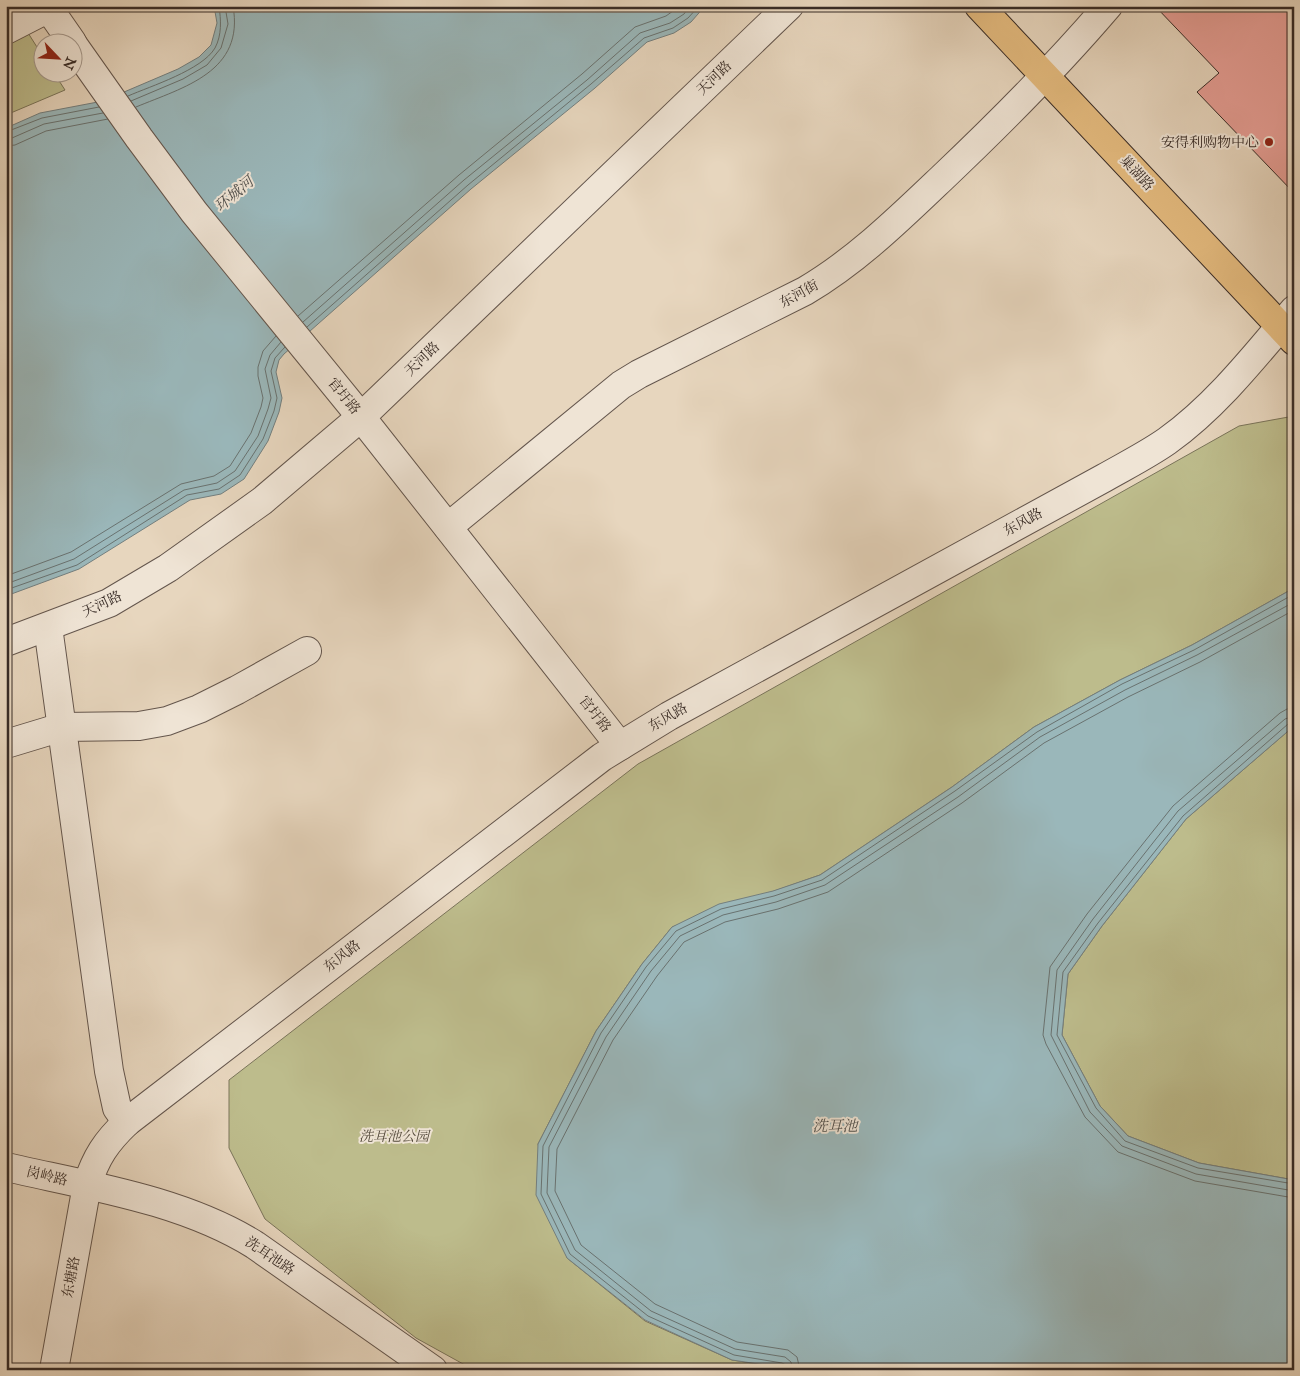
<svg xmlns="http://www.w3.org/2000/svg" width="1300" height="1376" viewBox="0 0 1300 1376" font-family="'IM FELL Great Primer','Noto Serif SC',serif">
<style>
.green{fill:#bdbc8c;stroke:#7a745a}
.water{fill:#9ab7ba;stroke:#737f7f}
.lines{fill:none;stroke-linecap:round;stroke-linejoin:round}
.shore{stroke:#697270;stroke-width:1}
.building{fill:#e69e95;stroke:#382c27}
.minor-casing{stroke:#64564d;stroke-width:30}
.tertiary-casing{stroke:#64564d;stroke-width:30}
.primary-casing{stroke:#382c27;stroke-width:30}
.minor{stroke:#efe4d5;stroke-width:28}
.tertiary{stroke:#efe4d5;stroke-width:28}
.primary{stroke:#e4bb7f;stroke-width:28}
.poi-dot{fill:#8f2418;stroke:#efe4d5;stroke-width:2}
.labels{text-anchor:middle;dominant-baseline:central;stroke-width:4;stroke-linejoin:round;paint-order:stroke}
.street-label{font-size:14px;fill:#382c27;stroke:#efe4d5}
.poi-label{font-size:14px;fill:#382c27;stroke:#efe4d5;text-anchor:end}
.park-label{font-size:14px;font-style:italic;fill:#53493b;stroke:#efe4d5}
.water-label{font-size:15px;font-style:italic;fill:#504f4c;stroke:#efe4d5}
</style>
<rect width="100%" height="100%" fill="#e7d6be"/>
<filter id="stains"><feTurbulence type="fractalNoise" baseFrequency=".004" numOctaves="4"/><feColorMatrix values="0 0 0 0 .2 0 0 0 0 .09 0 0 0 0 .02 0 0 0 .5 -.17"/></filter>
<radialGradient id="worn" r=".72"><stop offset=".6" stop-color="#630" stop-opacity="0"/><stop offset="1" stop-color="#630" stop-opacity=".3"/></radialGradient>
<g class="green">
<polygon points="6,6 11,6 42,55 42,72 54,73 65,90 6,115"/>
<polygon points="1294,416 1294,588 1192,645 1120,680 1034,727 952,787 820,875 672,927 642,964 596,1031 538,1144 567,1258 645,1321 732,1360 798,1370 474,1370 416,1338 265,1219 229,1148 229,1080 638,764 1239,426"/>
<polygon points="1294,726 1294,1180 1199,1163 1128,1136 1100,1106 1062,1035 1068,974 1102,926 1186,819"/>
</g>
<g class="water">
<polygon points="214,6 705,6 691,22 674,33 647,42 595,88 471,189 284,354 279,360 276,372 282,398 279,412 268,441 244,479 221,494 190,500 79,569 6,596 6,128 40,113 103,101 178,69 199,57 211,45 217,23"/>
<polygon points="1294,588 1294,726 1186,819 1102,926 1068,974 1062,1035 1100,1106 1128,1136 1199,1163 1294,1180 1294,1370 798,1370 732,1360 645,1320 567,1258 536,1195 538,1144 596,1031 642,964 672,927 719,904 773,891 820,875 952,787 1034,727 1120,680 1192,645"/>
</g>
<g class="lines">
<g class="shore">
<path d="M128,96C151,86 202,70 215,48C222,35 221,20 219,6"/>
<polyline points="131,101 183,79 207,65 221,48 228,24 225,6"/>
<path d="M136,107C184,87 245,72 233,6"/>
<polyline points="6,132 42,118 99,107"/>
<polyline points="6,139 12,138 44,124 103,113"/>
<polyline points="6,146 15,145 46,131 108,119"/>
<polyline points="298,316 459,175 582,74 635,27 666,16 680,6"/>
<polyline points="303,322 464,180 587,80 640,33 670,23 684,14 690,6"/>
<polyline points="307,327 468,185 591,84 644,38 673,28 688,18 699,6"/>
<polyline points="6,576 71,552 181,484 214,476 230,466 251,433 261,407 263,398 258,376 258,367 263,351 276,336"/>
<polyline points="6,584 74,559 184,490 217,483 235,471 258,436 268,409 271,398 265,369 270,355 281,342"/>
<polyline points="6,590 77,565 187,495 219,489 240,475 263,439 274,411 277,398 271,371 275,358 285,347"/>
<polyline points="1294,708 1287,709 1280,713 1173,806 1087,914 1050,967 1043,1035 1046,1044 1085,1117 1118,1152 1195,1181 1294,1198"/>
<polyline points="1294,716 1285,719 1178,811 1093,919 1057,970 1051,1035 1090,1112 1122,1146 1196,1174 1294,1191"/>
<polyline points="1294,722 1288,724 1183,816 1098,923 1063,972 1057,1035 1096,1108 1125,1141 1198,1168 1294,1184"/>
<polyline points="787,1370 786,1365 782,1363 734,1355 648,1316 570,1254 541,1194 543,1146 601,1033 646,967 676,931 721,909 774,896 822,880 955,791 1037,732 1122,684 1194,650 1294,594"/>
<polyline points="793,1370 791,1362 785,1357 735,1349 651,1311 575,1250 547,1193 549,1147 606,1037 651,971 680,936 723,915 776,902 825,885 958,797 1040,737 1125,690 1197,655 1294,602"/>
<polyline points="800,1370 797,1357 788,1350 737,1342 655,1304 581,1245 555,1191 557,1149 613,1040 657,976 684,942 725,922 778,909 828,892 962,803 1044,743 1128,697 1200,662 1294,610"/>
</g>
</g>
<polygon class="building" points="1155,6 1294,6 1294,193 1197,92 1219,73"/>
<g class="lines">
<defs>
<g id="minor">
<polyline points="6,30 49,8"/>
<path d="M448,527L621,385L639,374L805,291C856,261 899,219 942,178C1000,123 1056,67 1108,6"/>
<polyline points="48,627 109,1071 117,1108 127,1122"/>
<polyline points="6,642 109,603 168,568 262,501 361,417 789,6"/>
<polyline points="6,744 62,727 139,726 167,721 199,709 237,690 307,651"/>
</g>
<g id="tertiary">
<polyline points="47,6 72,42"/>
<polyline points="72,43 139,138 194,212 361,417 620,746"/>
<path d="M6,1167C89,1186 183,1200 255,1245L433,1370"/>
<path d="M54,1370L87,1185C96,1157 106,1142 127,1122L602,757L669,716L1104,478C1125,466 1147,455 1167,441C1216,406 1255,356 1294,310"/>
</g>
<polyline id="primary" points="979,6 1294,341"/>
</defs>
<use href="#minor" class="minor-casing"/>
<use href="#tertiary" class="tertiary-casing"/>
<use href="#primary" class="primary-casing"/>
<use href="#minor" class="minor"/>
<use href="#tertiary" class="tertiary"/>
<use href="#primary" class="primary"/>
</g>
<circle class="poi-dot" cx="1269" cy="142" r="5"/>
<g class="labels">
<g class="street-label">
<text transform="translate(714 78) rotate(-44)">天河路</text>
<text transform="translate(1137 173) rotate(47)">巢湖路</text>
<text transform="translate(799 294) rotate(-29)">东河街</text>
<text transform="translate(422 359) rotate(-44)">天河路</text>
<text transform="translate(344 396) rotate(51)">官圩路</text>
<text transform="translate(1023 522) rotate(-29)">东风路</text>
<text transform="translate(102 604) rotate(-25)">天河路</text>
<text transform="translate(595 714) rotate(52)">官圩路</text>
<text transform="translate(668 717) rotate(-30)">东风路</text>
<text transform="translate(342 956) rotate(-38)">东风路</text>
<text transform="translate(47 1176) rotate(13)">岗岭路</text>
<text transform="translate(270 1256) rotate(34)">洗耳池路</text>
<text transform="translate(71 1277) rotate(-80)">东塘路</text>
</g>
<g class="poi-label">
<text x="1259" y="142">安得利购物中心</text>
</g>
<g class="park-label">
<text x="394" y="1136">洗耳池公园</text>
</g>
<g class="water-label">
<text transform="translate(234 194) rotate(-40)">环城河</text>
<text x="835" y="1126">洗耳池</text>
</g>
</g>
<rect width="1300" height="1376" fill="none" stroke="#e7d6be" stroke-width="25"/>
<rect x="8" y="8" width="1285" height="1361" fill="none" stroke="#382c27" stroke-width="2.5"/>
<rect x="12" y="12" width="1275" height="1351" fill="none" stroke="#382c27"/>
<g transform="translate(58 58) rotate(115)"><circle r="24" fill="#efe4d5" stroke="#a69a8f"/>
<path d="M0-4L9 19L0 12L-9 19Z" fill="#8f2418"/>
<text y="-8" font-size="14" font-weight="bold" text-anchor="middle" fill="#382c27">N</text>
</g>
<rect width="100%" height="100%" filter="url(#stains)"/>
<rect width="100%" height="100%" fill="url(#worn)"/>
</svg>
